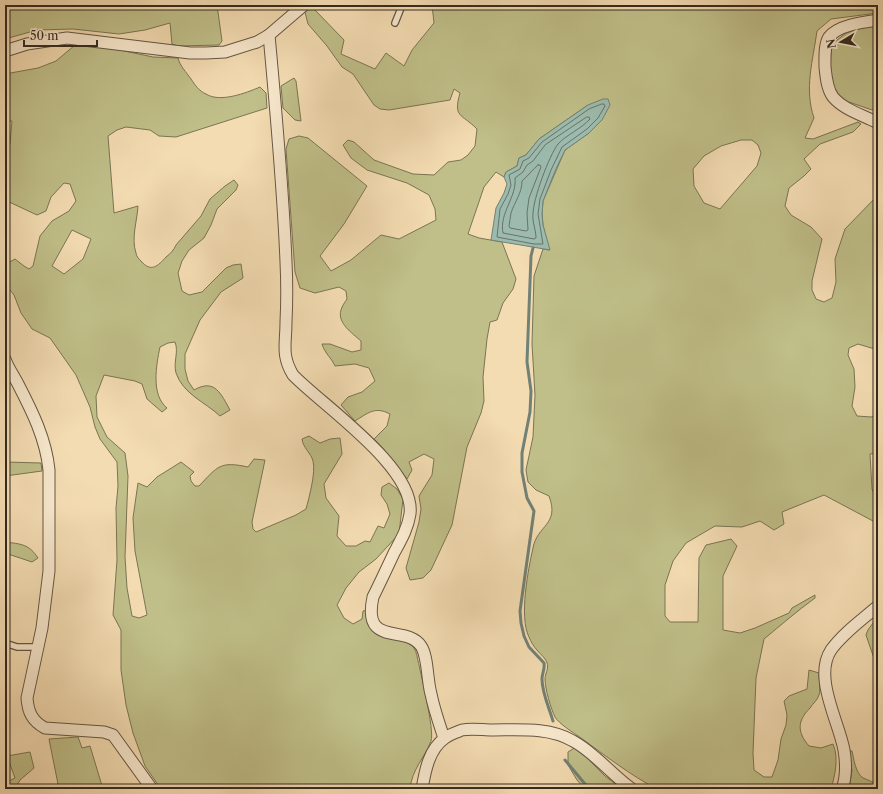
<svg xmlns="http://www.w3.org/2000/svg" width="883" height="794" viewBox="0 0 883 794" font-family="'Libre Caslon Text',serif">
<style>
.green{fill:#c0bf89;stroke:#7a7554;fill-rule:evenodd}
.water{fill:#9cbbae;stroke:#728175}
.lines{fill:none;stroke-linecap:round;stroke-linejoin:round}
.shore{stroke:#687367;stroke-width:1}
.stream{stroke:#728175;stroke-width:3}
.service-casing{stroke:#645744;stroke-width:8}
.minor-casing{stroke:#645744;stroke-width:13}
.service{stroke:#f8e8cd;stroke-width:5.5}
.minor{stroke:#f8e8cd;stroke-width:11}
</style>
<rect width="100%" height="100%" fill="#f4dcb2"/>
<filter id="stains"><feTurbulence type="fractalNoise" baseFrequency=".005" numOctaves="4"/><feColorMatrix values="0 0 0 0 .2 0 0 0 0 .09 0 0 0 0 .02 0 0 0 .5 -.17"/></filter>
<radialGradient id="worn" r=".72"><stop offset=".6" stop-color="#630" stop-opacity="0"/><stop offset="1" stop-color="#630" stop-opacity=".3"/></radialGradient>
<g class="green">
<polygon points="5,5 217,5 222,41 219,45 178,46 172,44 170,23 145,30 119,34 73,29 37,30 5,39"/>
<path d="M313,5H319L314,9L344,40L341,54L375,69L386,53L404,66L412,50L434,23L432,5H878V13L831,19L817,31C813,60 804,89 814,118L805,138L813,139L858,122L861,124L853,132L820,144L804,159L811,169L804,176L789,188L785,206L791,215L811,227L822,239L812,281V290L816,299L824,302L832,298L836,282L835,259L845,229L878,195V350L858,344L849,348L848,355L854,369L855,387L852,406L857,416L871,417L878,414V453L870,454L872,489L878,503V525L873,521L824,495L782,512L784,524L774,530L760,521L742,527L715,526L686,543L673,561L665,585V616L670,622H698L699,558L706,545L731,539L737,546L723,576V630L740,633L755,628L789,613L792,608L815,595V598C797,611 781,625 764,639L756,678L753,753L754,770L764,777H772L778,760L781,739L786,725L787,715L784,701L789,696L807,689L809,670L819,673C819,679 821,689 819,695C817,701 813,703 810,708C797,721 797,732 809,746L821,748L833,744C839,758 835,775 831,789H657C630,775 606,756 581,738C574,733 559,724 555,717C551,709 545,689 545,679C545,672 551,667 545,659C543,656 539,653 537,650C534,647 531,642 529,637C519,617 528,570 533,548C537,525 560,525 549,496L536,490L528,482L526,470L533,437L535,395L532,344L534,276L543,249L549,250L543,225L542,214L543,201L565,150L589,133L588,105L539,139L526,155L519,158L517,166L506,172L504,177L496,172L484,187L468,234L479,238L502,242L516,279L513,289L503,303L497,320L490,322L487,339L483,377L484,401L481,413L467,447L452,525L431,570L423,578L410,580L406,568L419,522L421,509L419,496L432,475L434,459L424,454L409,462L412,470L407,479L385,451L374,439L387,426L390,414C375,406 368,413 355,421L341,405L348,397L362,392L375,381L369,368L355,364L335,366C331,357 325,354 322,344H330L352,352L361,350V341C352,333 337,323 341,310C342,306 345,302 347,299L346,291L339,287L315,293L300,288L295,272L286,149L289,139L299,136L308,138L367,186L344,224L320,256L331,271L351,260L381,235L399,239L436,220L435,209L429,195L407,183L367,170L351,158L343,145L348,140L354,142L374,160L413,174L434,175L448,162L461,160L468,155L475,146L477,129C461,113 453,118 460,93L454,89L450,100L389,110L380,109L374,105L353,74L342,67L327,46L308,24L305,12ZM741,140H752L758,145L761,153L757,166L720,209L704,203L694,186L693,169L704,156L721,146Z"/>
<polygon points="878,25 878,106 872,110 846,101 837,94 830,78 831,50 837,40 846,33 861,28"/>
<path d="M75,45H96L153,57L178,58C180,66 186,72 191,79C195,85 199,91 206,94C220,103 246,93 260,87L266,93L267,108L176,137L159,136L150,130L126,127L117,130L108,136L114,213L138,206C137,222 131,238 136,253C136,256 139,259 141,261C151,273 158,266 166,257C170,254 174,250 176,245L201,216L210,199L225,186L234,180L238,185L236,190L217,209L211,225L204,238L189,250L182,261L178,273L182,291L189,295L202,292L226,268L233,265L241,264L243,278L221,292L200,320L185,354V369L188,381L194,390C215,378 221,394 230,410L220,416C205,402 183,394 176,373C173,362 179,352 175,342L168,343L160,347C156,366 151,395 167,408L162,412L147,399L142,384L135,381L104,375L96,396L97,417L107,437L125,453L128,476L125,557L127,588L132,616L139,618L147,615L135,551L133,518L138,483L147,487L157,477L181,462L194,472L190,476L191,481L195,486H199C218,466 220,461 248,467L254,459L265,460L252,522L253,529L256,532L296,515L306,509C309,498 316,472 313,461C311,453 303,448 302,439L309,436L320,443L330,439L340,438L342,454L324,484L326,498L339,516L337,536L346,546H356L365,541L370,542L378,526L384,528L390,514L387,504L381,495L382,487L389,483L397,489L403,499L399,534L376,559L359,572L346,588L337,605L344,618L353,624L362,619L363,611L367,610C368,616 368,623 371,629C379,641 401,637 411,645C415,648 416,652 417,656C420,671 435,731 431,741C424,759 412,769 410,789H161L145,766L133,733L126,705L121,670V630L113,615L117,560L116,508L118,486L117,462L100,439L95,427L90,407L76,375L50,338L32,329L21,313L14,295L6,285L5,270L8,263L15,259L24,266L29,269L33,266L40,236L52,221L69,211L76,201L70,184L64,183L51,197L46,211L37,215L5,200V148L10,144L12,121H5V74L38,68L56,61ZM72,230L91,239L83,259L64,274L52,266Z"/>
<polygon points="294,78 296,81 301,121 295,120 283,108 281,86"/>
<polygon points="5,462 41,463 42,471 5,476"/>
<path d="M5,542C21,544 29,544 38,558L32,562L5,553Z"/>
<polygon points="878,616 878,670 866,635 868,630"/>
<polygon points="78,737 82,748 90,746 103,789 59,789 49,739"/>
<polygon points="576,747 605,776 622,789 585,789 577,780 568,765 568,752"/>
<path d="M848,751H852C854,759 855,772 863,778C868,780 873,782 878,785V789H867L861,786L859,789H849L852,770Z"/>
<polygon points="30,752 34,768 20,780 15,789 5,789 5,783 15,778 7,756"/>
</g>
<polygon class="water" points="603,99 608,99 610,105 602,120 589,133 565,150 555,171 543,201 542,214 543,225 550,250 491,240 496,208 504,193 507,184 504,177 506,172 517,166 519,158 526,155 539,139 588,105"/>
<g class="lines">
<g class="shore">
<polygon points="602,104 604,104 605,106 598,118 587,129 562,147 551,170 540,199 538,214 543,244 534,244 497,237 500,209 508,194 511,185 509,175 520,169 523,161 529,158 542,142 589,109"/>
<path d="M587,117H589L590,119C581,129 566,135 558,144C549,156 533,199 533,214C532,222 536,230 536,238L534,239L503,233C499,213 517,197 515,178L523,172L527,165L533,161L545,145Z"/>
<path d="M538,165H540L541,167L529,198L527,213L528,230L526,231L510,228L509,226C510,222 510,217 511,213C515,201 522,193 522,181C528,176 532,170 538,165Z"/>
</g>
<g class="stream">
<path d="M533,248L531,256L527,362L531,391L530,412L522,453V472L527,498L534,511L520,611L521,623L524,636L529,647L544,663C545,670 542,673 542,679C542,693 549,707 553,721"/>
<polyline points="565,760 585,784 592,789"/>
</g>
<defs>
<g id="service">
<polyline points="395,23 401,8 401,5"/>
<polyline points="5,643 17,647 38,647"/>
</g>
<g id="minor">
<path d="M878,20C864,22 838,25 829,37C824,45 825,58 825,67C826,77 827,89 833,97C844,110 863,115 878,123"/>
<path d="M269,35C276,111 283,186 286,262C287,282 287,302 286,322C286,344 281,355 293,375C323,406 416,468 410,514C408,528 401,540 394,553C387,568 380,583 373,597C362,648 406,624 421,646C428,656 427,680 431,694C434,709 439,723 444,738"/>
<polyline points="5,51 27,44 67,38 190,53 206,53 225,52 257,42 269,35 304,5"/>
<path d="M5,359C8,368 14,376 18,384C32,411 46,439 49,470V571L42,628L27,698C28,712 32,721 45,728L104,732L113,735L152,789"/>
<path d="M422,789C425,771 429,749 445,738C450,734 457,732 462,730C471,728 483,730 492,730C519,730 549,727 573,741C594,752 612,775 632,789"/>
<path d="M842,789C846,778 846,762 844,750C839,722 813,677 831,650C843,633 863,619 878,606"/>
</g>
</defs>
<use href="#service" class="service-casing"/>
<use href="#minor" class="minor-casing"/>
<use href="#service" class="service"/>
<use href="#minor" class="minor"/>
</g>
<rect width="883" height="794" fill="none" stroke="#f4dcb2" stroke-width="20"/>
<rect x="6" y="6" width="871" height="782" fill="none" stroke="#342b20" stroke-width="2"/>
<rect x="10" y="10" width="863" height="774" fill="none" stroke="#342b20"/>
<g transform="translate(841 42) rotate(260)" stroke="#f8e8cd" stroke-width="3" paint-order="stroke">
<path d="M0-3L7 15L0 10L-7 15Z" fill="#342b20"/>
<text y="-6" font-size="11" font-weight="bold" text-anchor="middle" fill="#342b20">N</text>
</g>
<path d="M24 40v6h73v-6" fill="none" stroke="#342b20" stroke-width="2"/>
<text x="30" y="40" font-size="12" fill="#342b20" stroke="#f8e8cd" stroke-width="3" paint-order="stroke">50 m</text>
<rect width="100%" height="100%" filter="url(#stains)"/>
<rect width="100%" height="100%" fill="url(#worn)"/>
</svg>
